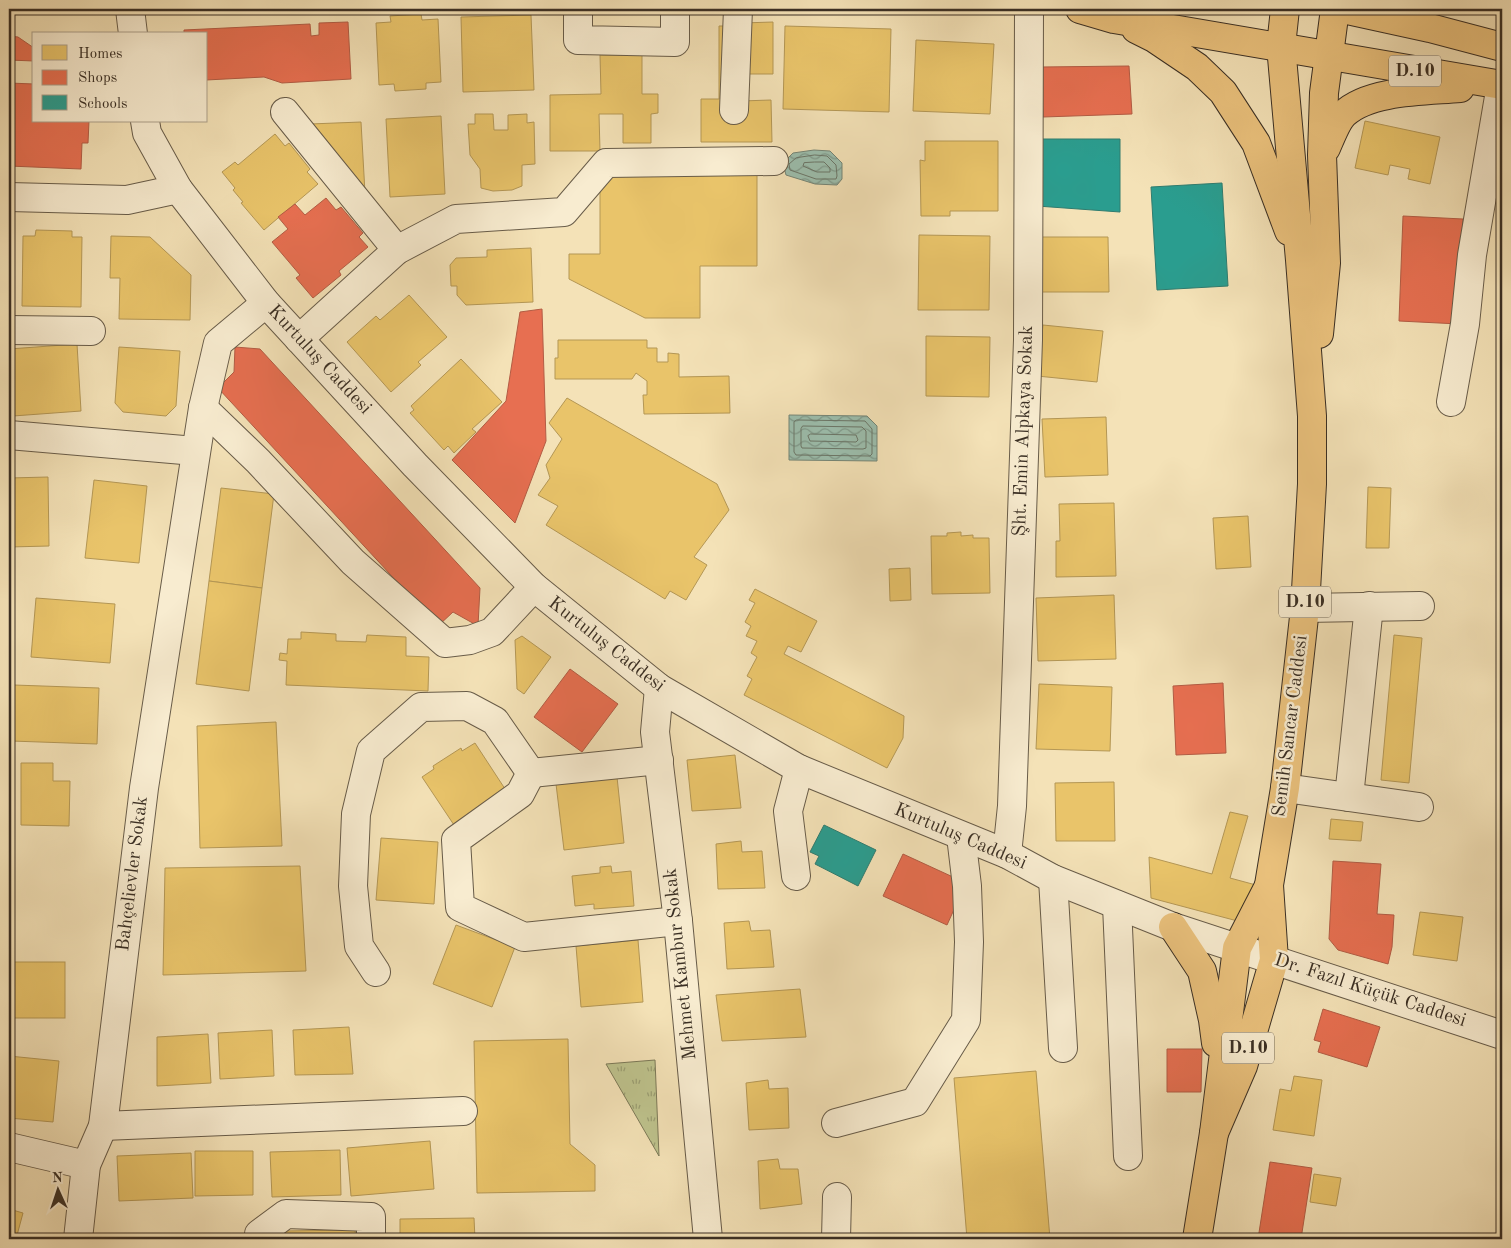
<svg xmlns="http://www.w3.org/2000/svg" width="1511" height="1248" viewBox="0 0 1511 1248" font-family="'Old Standard TT',serif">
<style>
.grass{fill:url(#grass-tufts);stroke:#7c7958}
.water{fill:url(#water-waves);stroke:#758576}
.homes{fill:#e9c46a;stroke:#b49755}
.shops{fill:#e76f51;stroke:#b35c44}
.schools{fill:#2a9d8f;stroke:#2f7c6f}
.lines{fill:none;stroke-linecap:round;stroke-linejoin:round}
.shore{stroke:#6b7668;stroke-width:1}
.minor-casing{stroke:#685c49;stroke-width:30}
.major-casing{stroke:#3a2f24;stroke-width:30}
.minor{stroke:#f8ecd0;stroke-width:28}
.major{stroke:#eac17c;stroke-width:28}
.labels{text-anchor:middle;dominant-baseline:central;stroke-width:5;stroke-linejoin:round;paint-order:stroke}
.shield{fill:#f8ecd0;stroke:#736858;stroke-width:1}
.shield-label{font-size:18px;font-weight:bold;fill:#3a2f24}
.street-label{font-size:19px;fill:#3a2f24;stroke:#f8ecd0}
</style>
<defs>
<pattern id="grass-tufts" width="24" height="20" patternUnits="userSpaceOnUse" patternTransform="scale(1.25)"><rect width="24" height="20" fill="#bec38d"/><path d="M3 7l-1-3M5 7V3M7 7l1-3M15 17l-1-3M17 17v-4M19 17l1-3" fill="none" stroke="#9b9f73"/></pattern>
<pattern id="water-waves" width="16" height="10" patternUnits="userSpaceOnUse" patternTransform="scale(1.25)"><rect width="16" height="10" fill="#9cbead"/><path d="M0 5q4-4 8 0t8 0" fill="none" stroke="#809b8d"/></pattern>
</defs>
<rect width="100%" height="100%" fill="#f4e2b7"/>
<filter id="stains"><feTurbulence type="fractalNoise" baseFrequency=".004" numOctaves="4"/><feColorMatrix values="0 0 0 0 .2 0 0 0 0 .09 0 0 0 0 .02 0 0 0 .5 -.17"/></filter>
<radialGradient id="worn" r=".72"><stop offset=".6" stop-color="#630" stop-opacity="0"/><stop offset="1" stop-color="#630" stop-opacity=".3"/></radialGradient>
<polygon class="grass" points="655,1060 659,1156 606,1064"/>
<g class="water">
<polygon points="814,150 830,151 842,163 842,179 837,185 815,184 786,175 783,163 793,153"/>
<polygon points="789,415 867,416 877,426 877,461 789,460"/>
</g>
<g class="homes">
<polygon points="421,14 422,20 438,19 441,82 426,83 426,89 395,91 394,84 379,85 376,23 391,22 390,16"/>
<polygon points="531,15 534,90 463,92 461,17"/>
<polygon points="773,22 773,74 741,74 741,101 771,100 772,142 701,142 701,99 719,99 719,26 742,26 742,23"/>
<polygon points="785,26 891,29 889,112 783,109"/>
<polygon points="916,40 994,44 990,114 913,111"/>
<polygon points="600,55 642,55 642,94 658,94 658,113 651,114 651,143 623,143 623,114 599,114 600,151 550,151 550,95 601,94"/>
<polygon points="475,114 493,114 494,130 508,130 508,115 527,114 527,123 534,122 535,164 522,165 522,186 512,190 493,191 481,188 480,169 470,155 468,124 475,124"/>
<polygon points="441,116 445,194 390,197 386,119"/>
<polygon points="1365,121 1440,137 1430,184 1408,179 1410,169 1390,165 1388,175 1355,168"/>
<polygon points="361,122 365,193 310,124"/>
<polygon points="275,134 285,146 289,143 310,169 307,172 318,184 264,230 241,203 243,202 233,190 235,188 222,172 235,162 238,165"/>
<polygon points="925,141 998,141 998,211 950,211 950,216 921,216 920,160 925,161"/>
<polygon points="613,170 757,170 757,266 700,266 700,318 645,318 569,279 569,254 600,254 600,185"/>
<polygon points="36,230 72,231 72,237 82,237 81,307 22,306 23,236 35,236"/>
<polygon points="919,235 990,236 989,310 918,310"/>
<polygon points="111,236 150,237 191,275 190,320 119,319 120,278 110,278"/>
<polygon points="1042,237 1108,237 1109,292 1042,292"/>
<polygon points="531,248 533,302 466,305 457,295 457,286 451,286 450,265 456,258 487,257 487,250"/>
<polygon points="409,295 447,337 418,362 421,365 391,392 347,342 376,316 380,320"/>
<polygon points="1043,325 1103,331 1097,382 1037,376"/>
<polygon points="926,336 990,337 989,397 926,396"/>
<polygon points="558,340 647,340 647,348 657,348 657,362 668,362 668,353 679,354 679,377 729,376 730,413 644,414 643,395 647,395 647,381 636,373 632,379 555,379 555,358 558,358"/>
<polygon points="77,344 81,411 13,416 9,349"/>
<polygon points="119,347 180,351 176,406 166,416 123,412 115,403"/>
<polygon points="461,359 502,402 472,429 476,432 454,453 448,446 444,450 410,413 414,410 411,406"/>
<polygon points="567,398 717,484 729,510 694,557 707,565 686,600 670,591 665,599 546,525 558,506 538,495 550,478 546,465 562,439 549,423"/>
<polygon points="1106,417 1108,475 1045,477 1042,419"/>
<polygon points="48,477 49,546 9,547 9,478"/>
<polygon points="94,480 147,486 139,563 85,558"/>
<polygon points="1368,487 1391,488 1389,548 1366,548"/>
<polygon points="221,488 274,494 262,588 209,581"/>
<polygon points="1114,503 1116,576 1056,577 1056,541 1060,541 1059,504"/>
<polygon points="1248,516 1251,567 1216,569 1213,518"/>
<polygon points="961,532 961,536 973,535 973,538 989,538 990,593 932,594 931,536 947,536 947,533"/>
<polygon points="910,568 911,600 890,601 889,569"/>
<polygon points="209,581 262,588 249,691 196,684"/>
<polygon points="755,589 817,621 801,652 788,646 784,654 904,716 903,738 887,768 744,695 752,679 747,676 757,657 751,653 757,641 746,636 751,626 745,622 755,603 749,600"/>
<polygon points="1114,595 1116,659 1038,661 1036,598"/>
<polygon points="36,598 115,604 110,663 31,657"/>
<polygon points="301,632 336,634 336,641 366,642 367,635 406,637 406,656 429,657 428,691 286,685 287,661 279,660 280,653 287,654 288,639 301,639"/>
<polygon points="1394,635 1422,638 1409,783 1381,780"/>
<polygon points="522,636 551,657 524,694 517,689 515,640"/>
<polygon points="1039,684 1112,687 1110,751 1036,749"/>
<polygon points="14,685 99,688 97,744 11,741"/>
<polygon points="276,722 282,846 200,848 197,726"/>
<polygon points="475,743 509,795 456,828 422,777 434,769 433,766 461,748 462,751"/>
<polygon points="735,755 741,808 692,811 687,760"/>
<polygon points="21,763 53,763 53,781 70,781 69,826 21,825"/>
<polygon points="617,777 624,843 564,850 556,784"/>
<polygon points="1114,782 1115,841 1056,841 1055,783"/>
<polygon points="1230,812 1248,816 1230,878 1256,885 1245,923 1151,898 1149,857 1212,874"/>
<polygon points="1331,819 1363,822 1361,841 1329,839"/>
<polygon points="381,838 438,842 434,904 376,900"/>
<polygon points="741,841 742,852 762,851 765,888 718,889 716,844"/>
<polygon points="300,866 306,971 163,975 165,868"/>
<polygon points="611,866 612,873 631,871 634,906 594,909 594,904 575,906 572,876 600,873 600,867"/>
<polygon points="1420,912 1463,917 1457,961 1413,955"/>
<polygon points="749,921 751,931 770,930 774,967 727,969 724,923"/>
<polygon points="456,925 515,947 492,1007 433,984"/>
<polygon points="638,940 643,1002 581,1007 576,946"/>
<rect x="9" y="962" width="56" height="56"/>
<polygon points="800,989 806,1037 722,1041 716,995"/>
<polygon points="349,1027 353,1074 295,1075 293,1030"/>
<polygon points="272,1030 274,1076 220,1079 218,1033"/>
<polygon points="208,1034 211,1083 157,1086 157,1037"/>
<polygon points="568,1039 570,1144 595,1165 595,1191 477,1193 474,1041"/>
<polygon points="9,1056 59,1061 53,1122 9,1118"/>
<polygon points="1036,1071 1050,1239 967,1239 954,1078"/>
<polygon points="1294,1076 1322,1080 1314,1136 1273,1130 1280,1089 1291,1091"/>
<polygon points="768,1080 769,1089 788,1088 789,1128 749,1130 746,1083"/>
<polygon points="430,1141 434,1189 351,1196 347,1148"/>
<polygon points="340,1150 341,1195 272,1197 270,1152"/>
<polygon points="195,1151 253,1151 253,1195 195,1196"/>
<polygon points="191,1153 193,1198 119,1201 117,1156"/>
<polygon points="778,1159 780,1169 798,1169 802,1204 760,1209 758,1161"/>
<polygon points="1314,1174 1341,1178 1336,1206 1310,1202"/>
<polygon points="9,1209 23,1213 16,1239 9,1239"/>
<polygon points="474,1218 475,1239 400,1239 400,1219"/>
<polygon points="355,1230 356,1239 282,1239 282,1231"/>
<polygon points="805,1235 805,1239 762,1239"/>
</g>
<g class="shops">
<polygon points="348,22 351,79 282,83 264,77 206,80 206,34 184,34 184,30 310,24 311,36 319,35 319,23"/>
<polygon points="9,36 18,37 34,48 34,61 9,60"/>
<polygon points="1129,66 1132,114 1043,117 1041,67"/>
<polygon points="9,83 34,84 34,121 89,121 88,143 82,143 81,169 9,166"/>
<polygon points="326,198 336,210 341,207 363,233 359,237 368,247 339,271 341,275 313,298 296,278 300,275 272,242 288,229 278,217 295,204 305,215"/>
<polygon points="1403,216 1463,219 1459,324 1399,321"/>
<polygon points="542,309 546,441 515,523 452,460 506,401 520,312"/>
<polygon points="235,347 260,349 480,588 478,626 453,612 438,626 218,388 234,372"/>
<polygon points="570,669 618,704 582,752 534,717"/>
<polygon points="1223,683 1226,753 1176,755 1173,686"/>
<polygon points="903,854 966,883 947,925 883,896"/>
<polygon points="1333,861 1381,864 1377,914 1394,915 1392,947 1388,964 1338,950 1329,939"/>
<polygon points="1323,1009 1380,1027 1367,1067 1318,1052 1321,1042 1314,1040"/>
<polygon points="1167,1049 1202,1049 1201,1092 1167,1092"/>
<polygon points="1270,1162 1312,1168 1301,1239 1258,1239"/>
</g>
<g class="schools">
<polygon points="1036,139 1120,139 1120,212 1037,206"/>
<polygon points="1222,183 1228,286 1157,290 1151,187"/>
<polygon points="824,825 876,850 858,886 815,864 819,856 810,852"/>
</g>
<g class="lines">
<g class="shore">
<polygon points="815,155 827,156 836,165 837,176 836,179 816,179 790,170 789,164 796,158"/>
<polygon points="815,162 824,162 830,168 830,172 817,172 803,166 804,163"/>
<polygon points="797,420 865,421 872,429 872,454 870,456 796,455 794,452 794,422"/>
<polygon points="803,426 862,427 866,431 866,448 863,449 802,448 801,446 801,429"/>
<polygon points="811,434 856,435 858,440 856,442 810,441 808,436"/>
</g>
<defs>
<g id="minor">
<polyline points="130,9 133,34"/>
<polyline points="578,9 578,40 675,42 675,9"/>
<polyline points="734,110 738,9"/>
<polyline points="285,112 397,250"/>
<polyline points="145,121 147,133 178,189 266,303 415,465 534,587 659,688 799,769 1007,854 1053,879 1173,927 1502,1035"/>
<polyline points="9,197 127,200 178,189"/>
<polyline points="9,330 91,331"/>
<polyline points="299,339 397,250 456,219 564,212 606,163 774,161"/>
<polyline points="1451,402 1465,324 1472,255 1501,85"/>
<polyline points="203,408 258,461 353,562 445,643 470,640 492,632 534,587"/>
<polyline points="9,435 195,451"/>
<polyline points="1305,608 1420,606"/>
<polyline points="659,688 655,732 678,921 708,1239"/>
<polyline points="531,773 520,794 456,840 460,907 524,937 678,921"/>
<polyline points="1285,788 1419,807"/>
<polyline points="1349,797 1369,606"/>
<polyline points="1007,854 1012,806 1028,340 1029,9"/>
<polyline points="796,876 788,811 799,769"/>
<polyline points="1053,879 1063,1048"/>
<polyline points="1117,905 1128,1156"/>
<polyline points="376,972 359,946 353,886 356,814 371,751 421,707 467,706 495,721 531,773 659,760"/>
<polyline points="836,1123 915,1102 966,1020 969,942 967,886 961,836"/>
<polyline points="103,1126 463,1111"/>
<polyline points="9,1147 86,1165"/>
<polyline points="78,1239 86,1165 103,1126 144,788 203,408 218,343 266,303"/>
<polyline points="259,1239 259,1234 286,1214 371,1217 371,1239"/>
<polyline points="836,1239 837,1197"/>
</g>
<g id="major">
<polyline points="1080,9 1114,19 1502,85"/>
<polyline points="1343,9 1430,28 1502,47"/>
<polyline points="1136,29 1154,38 1197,67 1223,92 1256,143 1289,231"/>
<path d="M1326,148C1330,139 1337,120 1344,114C1369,90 1426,91 1460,88"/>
<polyline points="1319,334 1326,263 1322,155 1324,93 1335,9"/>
<polyline points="1173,927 1202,971 1213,1020 1216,1043"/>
<polyline points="1214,1133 1243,1066 1274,960 1269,885 1285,788 1305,608 1312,484 1312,416 1300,260 1281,46 1285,9"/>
<polyline points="1197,1239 1214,1133 1237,948 1269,886"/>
</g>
</defs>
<use href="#minor" class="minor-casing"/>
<use href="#major" class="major-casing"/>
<use href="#minor" class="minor"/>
<use href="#major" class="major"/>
</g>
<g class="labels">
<g class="shield">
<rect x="1389" y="55.5" width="52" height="31" rx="4"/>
<rect x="1279" y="586.5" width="52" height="31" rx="4"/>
<rect x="1222" y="1032.5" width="52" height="31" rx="4"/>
</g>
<g class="shield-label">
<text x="1415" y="71">D.10</text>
<text x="1305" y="602">D.10</text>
<text x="1248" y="1048">D.10</text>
</g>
<g class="street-label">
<text transform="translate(319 360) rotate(47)">Kurtuluş Caddesi</text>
<text transform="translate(1024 431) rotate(-88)">Şht. Emin Alpkaya Sokak</text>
<text transform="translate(606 645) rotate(38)">Kurtuluş Caddesi</text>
<text transform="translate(1291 726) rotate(-83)">Semih Sancar Caddesi</text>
<text transform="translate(960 837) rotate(23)">Kurtuluş Caddesi</text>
<text transform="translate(133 874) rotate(-83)">Bahçelievler Sokak</text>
<text transform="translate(681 964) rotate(-96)">Mehmet Kambur Sokak</text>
<text transform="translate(1370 991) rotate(18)">Dr. Fazıl Küçük Caddesi</text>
</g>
</g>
<rect width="1511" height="1248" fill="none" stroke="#f4e2b7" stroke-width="30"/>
<rect x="10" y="10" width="1491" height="1228" fill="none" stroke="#3a2f24" stroke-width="2.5"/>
<rect x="15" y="15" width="1481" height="1218" fill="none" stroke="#3a2f24"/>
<rect x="32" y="32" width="175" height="90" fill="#f8ecd0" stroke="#aca08b"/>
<rect x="42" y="45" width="25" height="15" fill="#e9c46a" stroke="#aca08b"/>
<text x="78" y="58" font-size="15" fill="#3a2f24">Homes</text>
<rect x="42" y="70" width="25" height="15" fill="#e76f51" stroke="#aca08b"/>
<text x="78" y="82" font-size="15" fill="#3a2f24">Shops</text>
<rect x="42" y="95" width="25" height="15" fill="#2a9d8f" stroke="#aca08b"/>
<text x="78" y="108" font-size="15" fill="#3a2f24">Schools</text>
<g transform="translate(58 1190) rotate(357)" stroke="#f8ecd0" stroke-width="4" paint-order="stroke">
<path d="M0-4L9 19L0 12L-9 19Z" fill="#3a2f24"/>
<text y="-8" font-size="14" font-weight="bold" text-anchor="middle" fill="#3a2f24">N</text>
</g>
<rect width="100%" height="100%" filter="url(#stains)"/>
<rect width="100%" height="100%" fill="url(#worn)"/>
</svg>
